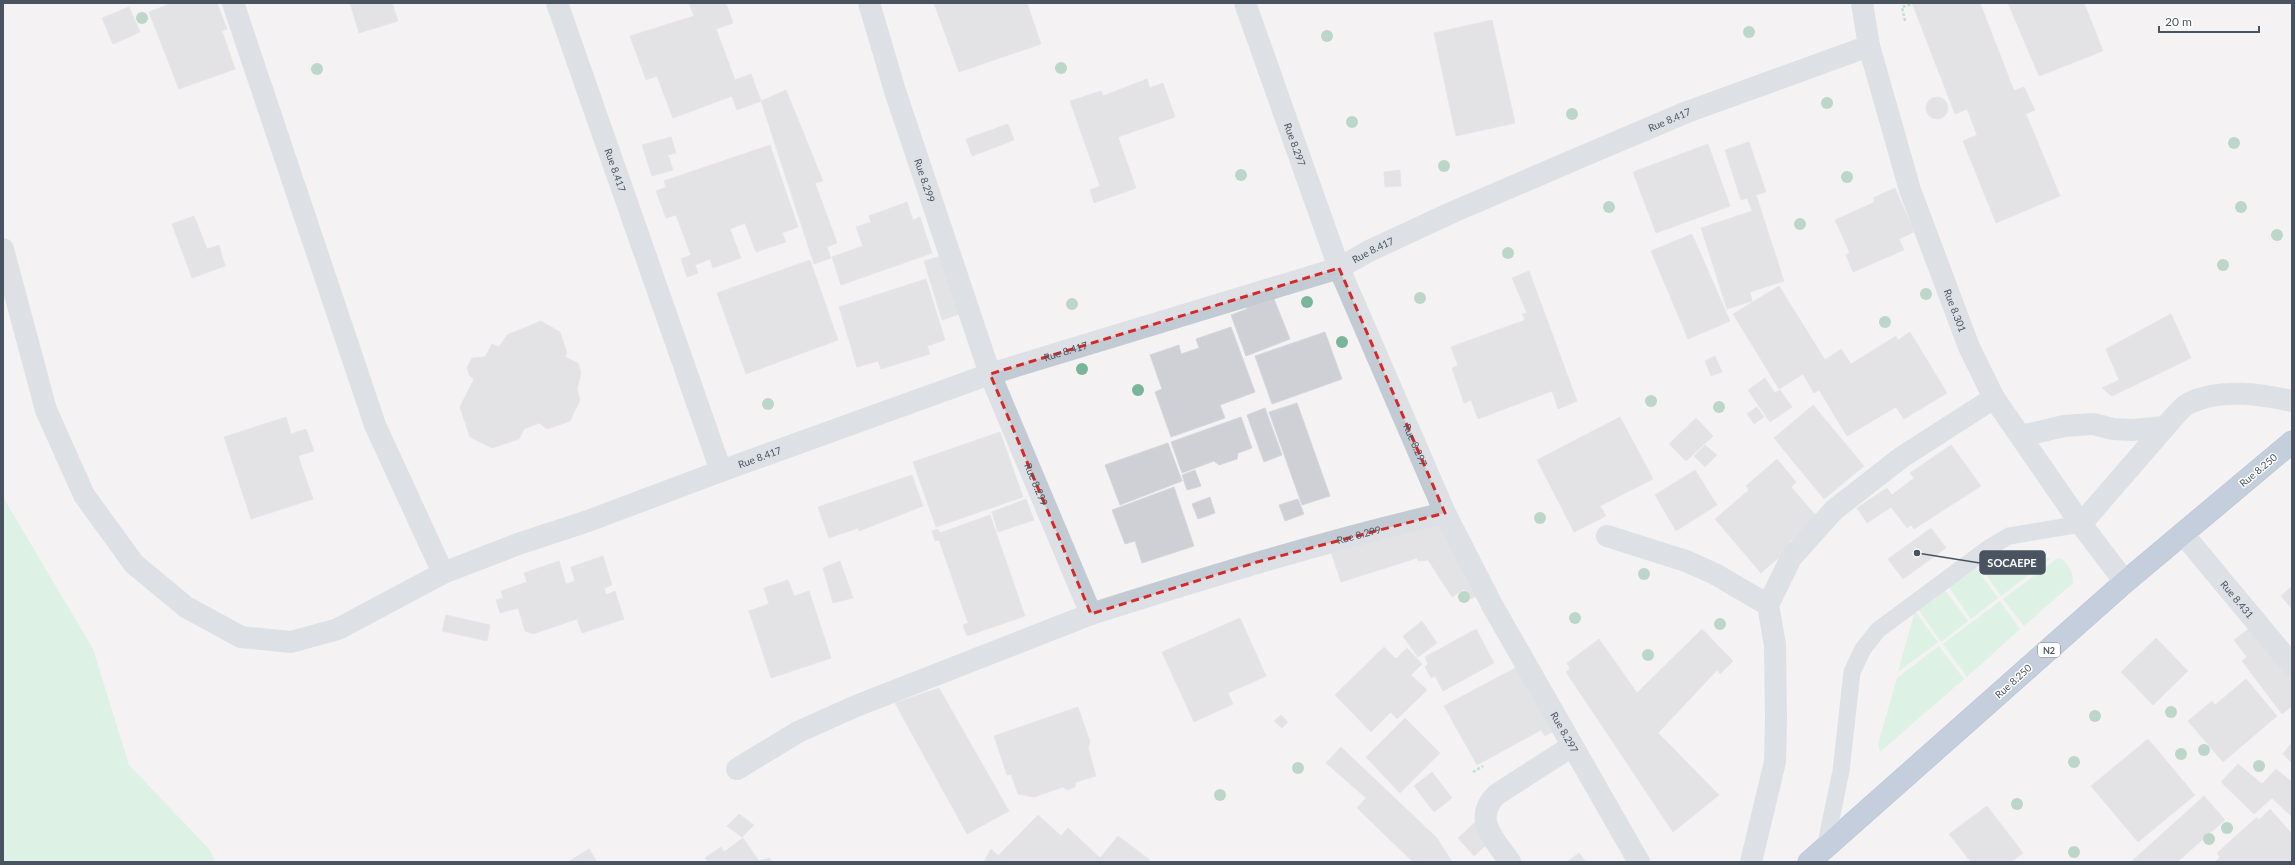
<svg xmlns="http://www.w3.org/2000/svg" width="2295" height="865" viewBox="0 0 2295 865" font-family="Lato,sans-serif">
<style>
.green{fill:#c0f1d5}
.building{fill:#ced0d6;stroke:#d5d7dd}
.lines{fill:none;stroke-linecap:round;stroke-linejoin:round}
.highway-casing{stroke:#748dad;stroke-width:23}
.path{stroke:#77d0a7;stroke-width:2.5;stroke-dasharray:3 2;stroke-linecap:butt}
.lane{stroke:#c2cbd3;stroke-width:17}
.street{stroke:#c2cbd3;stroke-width:22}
.highway{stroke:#89a2c1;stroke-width:22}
.tree{fill:#79b699}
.marked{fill:none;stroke:#d62828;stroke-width:3;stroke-dasharray:8 5;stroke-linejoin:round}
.labels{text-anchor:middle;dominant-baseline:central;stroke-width:3;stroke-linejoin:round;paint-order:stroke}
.shield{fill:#fff;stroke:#808790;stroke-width:1}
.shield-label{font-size:9px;font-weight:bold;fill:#495460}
.street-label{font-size:10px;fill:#495460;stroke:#fff}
.leader{fill:none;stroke:#495460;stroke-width:1.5}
.callout-dot{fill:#495460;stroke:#fff;stroke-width:1.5}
.callout{fill:#495460;stroke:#495460;stroke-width:1.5}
.callout-label{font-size:11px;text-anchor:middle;font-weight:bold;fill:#fff}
</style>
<rect width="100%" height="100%" fill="#f4f2f2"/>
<g class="green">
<polygon points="3,497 93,649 129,765 210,850 215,862 3,862"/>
<polygon points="2051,558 2001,596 1979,564"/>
<path d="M2058,558C2069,561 2072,572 2073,583L2024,626L2003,599Z"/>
<polygon points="1974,565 1998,598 1971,619 1948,586"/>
<polygon points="1944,589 1968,621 1941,642 1918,609"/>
<polygon points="2000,601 2020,629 1967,677 1943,644"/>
<polygon points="1915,611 1938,642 1898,672"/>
<polygon points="1939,646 1964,679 1880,752 1878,744 1897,678"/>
</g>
<g class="building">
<polygon points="172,3 217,3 227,29 222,31 235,69 179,89 149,12"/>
<polygon points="350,3 392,3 398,21 359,33"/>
<polygon points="689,3 726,3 733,23 716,29 735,80 751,74 761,101 737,110 732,96 673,118 657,76 646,80 630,36 694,16"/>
<polygon points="934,3 1027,3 1041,44 959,72"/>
<polygon points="1912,3 1980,3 2014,91 2024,87 2035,110 2026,114 2060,196 1996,223 1963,141 1977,135 1967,109 1955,114"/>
<polygon points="2008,3 2084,3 2103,51 2039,76"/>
<polygon points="129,7 140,32 113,44 102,18"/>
<polygon points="1492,20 1515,123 1456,136 1434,33"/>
<polygon points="1147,79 1150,88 1163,83 1175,117 1118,137 1136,188 1094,203 1090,190 1100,186 1070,101 1101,91 1103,96"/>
<polygon points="786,90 823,181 815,183 837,243 827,247 831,258 814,264 761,101"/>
<circle cx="1937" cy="108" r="11"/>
<polygon points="1008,124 1014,140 972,156 966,139"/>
<polygon points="671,137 676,153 668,155 673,170 652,176 642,145"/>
<polygon points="1749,142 1766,192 1756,195 1784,281 1750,292 1752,301 1727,309 1701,228 1752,211 1747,198 1741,200 1725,150"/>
<polygon points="1708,144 1730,206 1656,233 1633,172"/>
<polygon points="770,145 798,227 782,233 786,242 756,252 745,223 730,229 741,258 713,268 710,259 695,265 698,273 687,277 681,259 691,255 676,215 666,218 656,191 666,187 664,181"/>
<polygon points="1400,170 1401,186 1385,187 1384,172"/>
<polygon points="1895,188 1914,232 1899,239 1904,250 1853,272 1846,255 1850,253 1835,220 1875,202 1873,198"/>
<polygon points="907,202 913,220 920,217 932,253 841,285 832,257 863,246 856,227 871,222 869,216"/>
<polygon points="194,216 207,249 219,245 225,266 192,278 172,224"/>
<polygon points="1692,234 1730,321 1688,339 1651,251"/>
<polygon points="947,254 965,312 942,320 924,261"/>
<polygon points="810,260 838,340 746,374 717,293"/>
<polygon points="1529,271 1577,401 1558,409 1552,391 1478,419 1471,400 1464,403 1452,368 1458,365 1451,347 1525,320 1522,314 1527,313 1512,278"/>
<polygon points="926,279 945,340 927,346 930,354 881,369 878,361 857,367 839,307"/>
<polygon points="1779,286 1825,360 1841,349 1851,364 1896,336 1898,340 1910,332 1947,393 1904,419 1896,407 1847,436 1819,390 1814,393 1803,374 1779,389 1733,314"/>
<polygon points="1272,294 1290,339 1246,356 1231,315 1247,309 1244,304"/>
<polygon points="2171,314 2191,358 2112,396 2102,388 2119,380 2106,349"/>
<polygon points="541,321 560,332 567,353 565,357 578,363 581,373 577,389 580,400 570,421 547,429 539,423 524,429 519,439 492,448 470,437 460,407 474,379 470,376 467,368 472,358 485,357 492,344 499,347 507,335"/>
<polygon points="1231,327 1255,392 1220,405 1225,418 1171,437 1155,392 1162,389 1150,355 1179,345 1181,354 1199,348 1196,339"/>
<polygon points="1325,332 1342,379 1272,404 1255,356"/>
<polygon points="1715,356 1722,372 1711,376 1705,361"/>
<polygon points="1765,378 1775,393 1780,390 1792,407 1770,422 1748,390"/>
<polygon points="1297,403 1330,496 1302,505 1269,412"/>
<polygon points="1813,405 1864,466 1824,499 1774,438"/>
<polygon points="1757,407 1764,417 1754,424 1747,414"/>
<polygon points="1265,408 1282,455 1264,462 1247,415"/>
<polygon points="286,417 291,434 306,429 314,451 298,456 313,499 251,519 224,437"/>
<polygon points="1241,417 1252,448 1238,453 1237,459 1219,465 1214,461 1182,473 1171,442"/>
<polygon points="1620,417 1653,479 1600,506 1606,516 1574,532 1537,460"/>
<polygon points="1696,418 1713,436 1686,461 1669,444"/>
<polygon points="1000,432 1023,497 936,527 913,462"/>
<polygon points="1168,443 1182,481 1120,505 1105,465"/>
<polygon points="1705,445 1717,455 1705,467 1694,456"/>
<polygon points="1951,445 1981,486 1914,529 1911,525 1907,528 1891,507 1867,523 1857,508 1887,488 1892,495 1914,478 1910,473"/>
<polygon points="1777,459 1796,482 1791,487 1818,518 1789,542 1792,546 1761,573 1715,519 1749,490 1746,486"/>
<polygon points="1195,470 1201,486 1187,490 1182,475"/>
<polygon points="1695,470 1717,505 1676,531 1655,495"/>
<polygon points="912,475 923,506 859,531 858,528 829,538 818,507"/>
<polygon points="1174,487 1194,546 1142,563 1135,541 1125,544 1112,510"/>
<polygon points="1210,497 1215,513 1198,519 1192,504"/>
<polygon points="1026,499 1034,520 998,532 992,512"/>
<polygon points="1298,499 1304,514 1285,521 1279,505"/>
<polygon points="990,515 1025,616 967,636 963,625 968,623 939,540 935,541 932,531 938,529 940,533"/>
<polygon points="1426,520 1448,528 1482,592 1471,599 1464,589 1452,597 1428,560 1418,561 1417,558 1341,582 1330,549"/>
<polygon points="1931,528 1946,548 1903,579 1888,559"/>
<polygon points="603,556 612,585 604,588 606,595 615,591 624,619 582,633 577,619 533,634 525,631 518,608 500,613 496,600 503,598 501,591 527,582 524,573 559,561 566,584 575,581 571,567"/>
<polygon points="840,561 853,598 833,603 823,568"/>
<polygon points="788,580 794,596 809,591 831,658 771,678 749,611 769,604 764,588"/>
<polygon points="2292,586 2292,609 2281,596"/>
<polygon points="446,615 490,625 487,641 442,631"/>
<polygon points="1240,618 1266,676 1228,693 1233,704 1194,722 1162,652"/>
<polygon points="1422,621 1437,643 1418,657 1403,636"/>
<polygon points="2254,625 2292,667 2292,706 2282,714 2242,661 2247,657 2234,640"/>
<polygon points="1476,629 1494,663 1443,691 1435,676 1431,678 1425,667 1428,664 1425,657"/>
<polygon points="1702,629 1733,661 1720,674 1717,670 1658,733 1719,795 1673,832 1566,672 1570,669 1567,663 1599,639 1637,693"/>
<polygon points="2156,638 2188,671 2153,705 2121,672"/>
<polygon points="1384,647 1396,659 1407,648 1422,664 1411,675 1427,690 1397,719 1391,712 1371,732 1335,695"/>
<polygon points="1532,659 1567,724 1545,736 1541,730 1477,765 1444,706"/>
<polygon points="2246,679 2277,716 2223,762 2188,721 2212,701 2215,705"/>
<polygon points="939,688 1009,811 967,834 895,703"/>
<polygon points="1078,707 1090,742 1088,748 1096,776 1076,782 1075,787 1067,790 1063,787 1034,797 1018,794 1011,774 1007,775 994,736"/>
<polygon points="1281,715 1288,722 1282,728 1274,721"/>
<polygon points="1405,718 1440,753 1400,793 1366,757"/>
<polygon points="2148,739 2195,795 2138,842 2091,786"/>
<polygon points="2292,742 2292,763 2283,754"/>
<polygon points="1341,747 1437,838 1413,862 1357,808 1366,798 1326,763"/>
<polygon points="2238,764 2262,784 2276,769 2292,782 2292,817 2272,798 2254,814 2221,782"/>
<polygon points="1432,772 1452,798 1434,812 1414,786"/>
<polygon points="2204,796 2225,820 2177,862 2131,862"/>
<polygon points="1987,806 2023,853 2011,862 1971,862 1949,834"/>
<polygon points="2270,809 2292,834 2292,862 2215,862 2220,857 2217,853 2257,817 2259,820"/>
<polygon points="739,814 754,825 742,837 727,826"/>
<polygon points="1038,815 1061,836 1068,828 1100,858 1118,836 1150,860 1149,862 1001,862 996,858"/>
<polygon points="1481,817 1497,835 1474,856 1458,838"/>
<polygon points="743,838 759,861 769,858 773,862 708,862 705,858 721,847 724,852"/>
<polygon points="1437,838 1452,862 1413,862"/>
<polygon points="589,849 597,862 568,862"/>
<polygon points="991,849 1005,862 986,862 985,860"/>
<polygon points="1579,853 1586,862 1567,862"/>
</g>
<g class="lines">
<defs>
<polyline id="highway" points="1809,862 2125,582 2292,442"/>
</defs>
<use href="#highway" class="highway-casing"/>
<g class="path">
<polyline points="1905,21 1902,7 1912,4"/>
<polyline points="1473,772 1483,766"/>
</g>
<polyline class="lane" points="1825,848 1841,771 1852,672 1863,649 1878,630 1990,547 2009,536 2081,524"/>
<g class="street">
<polyline points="233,3 375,425 443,573"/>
<path id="s1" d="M557,3L721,471L990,374L1339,268L1369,251L1453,212L1588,154L1687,112L1869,46"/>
<path id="s2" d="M869,3L895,91L990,374L1091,614C1208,577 1325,541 1445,513"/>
<path id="s3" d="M1245,3L1339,268L1445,513L1492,605L1639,862"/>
<path id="s4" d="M1862,3L1869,46L1910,190L1969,347L1994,398L2081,524L2125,582"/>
<polyline points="3,249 46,410 84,495 134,564 186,607 241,637 291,642 338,629 443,573 518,544 588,521 721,471"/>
<path d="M2021,436L2064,426L2093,424L2113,429L2132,430L2165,427C2172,420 2181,407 2189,403C2221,388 2260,394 2292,401"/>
<polyline points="2081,524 2165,427"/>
<path id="s5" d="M2183,534L2292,665"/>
<polyline points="1607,536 1686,561 1715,574 1768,605"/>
<polyline points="737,769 798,732 856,706 1091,614"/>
<path d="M1510,862C1495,840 1472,819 1496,795L1572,746"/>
<polyline points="1751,862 1775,762 1776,720 1775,645 1768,605 1791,558 1834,510 1902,457 1994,398"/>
</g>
<use href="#highway" class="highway"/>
</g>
<g class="tree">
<circle cx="142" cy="18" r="6"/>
<circle cx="1749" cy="32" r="6"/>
<circle cx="1327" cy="36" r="6"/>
<circle cx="1061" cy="68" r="6"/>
<circle cx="317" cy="69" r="6"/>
<circle cx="1827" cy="103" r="6"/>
<circle cx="1572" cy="114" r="6"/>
<circle cx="1352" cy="122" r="6"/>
<circle cx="2234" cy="143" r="6"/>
<circle cx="1444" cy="166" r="6"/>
<circle cx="1241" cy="175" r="6"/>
<circle cx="1847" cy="177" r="6"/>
<circle cx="1609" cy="207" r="6"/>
<circle cx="2241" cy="207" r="6"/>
<circle cx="1800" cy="224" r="6"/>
<circle cx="2277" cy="235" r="6"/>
<circle cx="1508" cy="253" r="6"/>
<circle cx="2223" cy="265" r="6"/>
<circle cx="1926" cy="294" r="6"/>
<circle cx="1420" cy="298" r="6"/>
<circle cx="1307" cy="302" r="6"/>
<circle cx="1072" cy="304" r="6"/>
<circle cx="1885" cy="322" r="6"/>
<circle cx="1342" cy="342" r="6"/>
<circle cx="1082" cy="369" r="6"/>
<circle cx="1138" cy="390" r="6"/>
<circle cx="1651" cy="401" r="6"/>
<circle cx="768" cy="404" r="6"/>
<circle cx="1719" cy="407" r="6"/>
<circle cx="1540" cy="518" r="6"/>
<circle cx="1644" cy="574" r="6"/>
<circle cx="1464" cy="597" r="6"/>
<circle cx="1575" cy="618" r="6"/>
<circle cx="1720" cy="624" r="6"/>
<circle cx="1648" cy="655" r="6"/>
<circle cx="2171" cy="712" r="6"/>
<circle cx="2095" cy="716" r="6"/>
<circle cx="2204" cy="750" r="6"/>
<circle cx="2181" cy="754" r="6"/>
<circle cx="2074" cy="762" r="6"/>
<circle cx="2259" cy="766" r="6"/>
<circle cx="1298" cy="768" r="6"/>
<circle cx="1220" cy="795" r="6"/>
<circle cx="2017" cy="804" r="6"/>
<circle cx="2227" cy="828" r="6"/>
<circle cx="2209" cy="839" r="6"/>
<circle cx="2074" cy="852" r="6"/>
</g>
<path d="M0 0H2295V865H0ZM1339,268L1445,513L1257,562L1091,614L990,374Z" fill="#f4f2f2" fill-opacity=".55" fill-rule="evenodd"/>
<path class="marked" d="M1339,268L1445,513L1257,562L1091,614L990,374Z"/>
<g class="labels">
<rect class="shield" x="2038" y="643" width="22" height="14" rx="3"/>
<g class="shield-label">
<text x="2049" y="650">N2</text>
</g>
<g class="street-label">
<text stroke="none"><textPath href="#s1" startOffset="1509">Rue 8.417</textPath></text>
<text stroke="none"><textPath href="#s3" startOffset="150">Rue 8.297</textPath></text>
<text stroke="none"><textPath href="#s1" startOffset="177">Rue 8.417</textPath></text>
<text stroke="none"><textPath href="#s2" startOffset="186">Rue 8.299</textPath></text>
<text stroke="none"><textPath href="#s1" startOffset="1185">Rue 8.417</textPath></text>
<text stroke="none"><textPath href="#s4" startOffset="322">Rue 8.301</textPath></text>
<text stroke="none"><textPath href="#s1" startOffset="861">Rue 8.417</textPath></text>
<text stroke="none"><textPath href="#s3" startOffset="474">Rue 8.297</textPath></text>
<text stroke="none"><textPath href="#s1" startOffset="537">Rue 8.417</textPath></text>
<text transform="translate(2258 470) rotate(-40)">Rue 8.250</text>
<text stroke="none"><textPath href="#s2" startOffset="510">Rue 8.299</textPath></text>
<text stroke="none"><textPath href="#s2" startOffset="930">Rue 8.299</textPath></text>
<text stroke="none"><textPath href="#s5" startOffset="85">Rue 8.431</textPath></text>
<text transform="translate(2013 681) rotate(-42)">Rue 8.250</text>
<text stroke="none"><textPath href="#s3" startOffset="798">Rue 8.297</textPath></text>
</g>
</g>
<path class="leader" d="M1917 553L1980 563"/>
<circle class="callout-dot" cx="1917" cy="553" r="4"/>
<rect class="callout" x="1980" y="551" width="65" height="23" rx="4"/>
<g class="callout-label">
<text x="2012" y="567">SOCAEPE</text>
</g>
<rect width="2295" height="865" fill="none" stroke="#495460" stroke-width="8"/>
<path d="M2159 26v6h100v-6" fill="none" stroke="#495460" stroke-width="2"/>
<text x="2165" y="26" font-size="12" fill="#495460" stroke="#ffffff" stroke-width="3" paint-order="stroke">20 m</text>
</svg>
